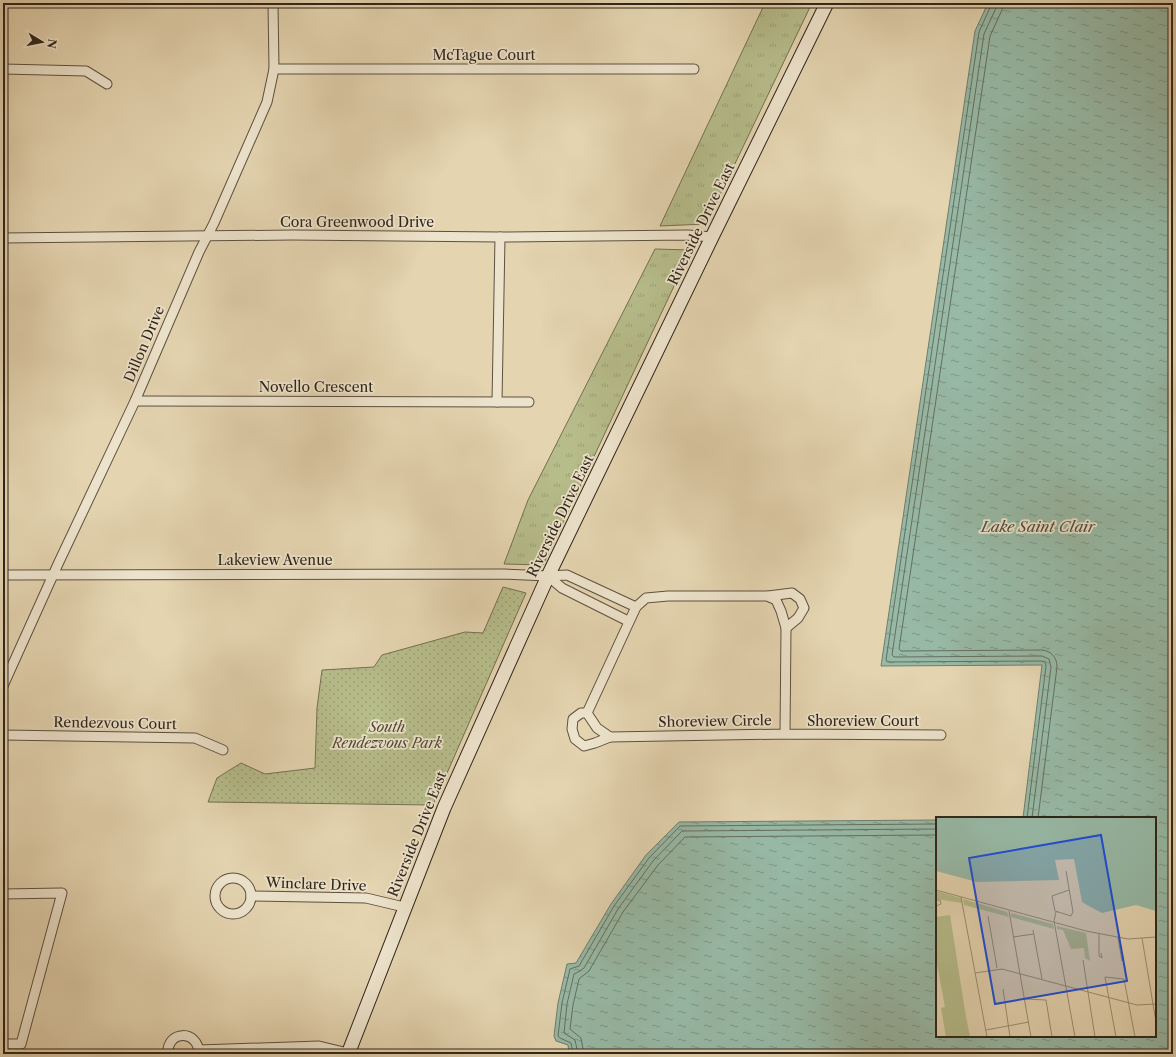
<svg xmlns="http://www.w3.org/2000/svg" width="1176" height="1057" viewBox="0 0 1176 1057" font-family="'Libre Caslon Text',serif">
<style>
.grass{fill:url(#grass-tufts);stroke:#737052}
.park{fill:url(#park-dots);stroke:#737052}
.water{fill:url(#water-ripples);stroke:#6e7e6e}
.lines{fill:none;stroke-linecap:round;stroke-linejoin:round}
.shore{stroke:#646f60;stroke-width:1}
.minor-casing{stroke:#5d513f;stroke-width:11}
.secondary-casing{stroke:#302519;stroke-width:15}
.minor{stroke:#ede3cc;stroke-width:9}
.secondary{stroke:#ede3cc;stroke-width:13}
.labels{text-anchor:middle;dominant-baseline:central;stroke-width:3.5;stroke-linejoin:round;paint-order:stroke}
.street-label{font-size:14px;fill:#302519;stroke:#ede3cc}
.park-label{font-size:14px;font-style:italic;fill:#524b35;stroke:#ede3cc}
.water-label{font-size:15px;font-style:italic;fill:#4a4a3c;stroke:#ede3cc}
.inset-road{fill:none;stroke:#9c8e74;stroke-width:1}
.view{fill:#1d4ed8;fill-opacity:0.15;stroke:#1d4ed8;stroke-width:2}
.inset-edge{fill:none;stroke:#302519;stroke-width:2}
</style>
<defs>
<pattern id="grass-tufts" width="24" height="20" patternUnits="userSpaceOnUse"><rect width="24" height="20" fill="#b6bc8a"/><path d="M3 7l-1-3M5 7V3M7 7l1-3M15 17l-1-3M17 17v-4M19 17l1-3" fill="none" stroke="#9da176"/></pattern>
<pattern id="park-dots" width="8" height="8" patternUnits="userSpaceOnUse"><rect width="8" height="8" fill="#b6bc8a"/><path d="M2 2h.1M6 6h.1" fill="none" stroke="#9da176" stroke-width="1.8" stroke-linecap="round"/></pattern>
<pattern id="water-ripples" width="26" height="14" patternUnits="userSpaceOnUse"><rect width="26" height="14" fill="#97b9a6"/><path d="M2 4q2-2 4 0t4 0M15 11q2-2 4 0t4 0" fill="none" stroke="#7c9686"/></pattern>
</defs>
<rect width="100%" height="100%" fill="#e4d4b0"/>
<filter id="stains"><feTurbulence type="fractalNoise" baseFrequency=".005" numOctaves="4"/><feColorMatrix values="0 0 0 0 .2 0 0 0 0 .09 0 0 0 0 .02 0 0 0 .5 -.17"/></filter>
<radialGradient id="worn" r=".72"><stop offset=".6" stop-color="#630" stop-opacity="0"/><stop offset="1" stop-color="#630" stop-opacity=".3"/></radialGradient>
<g class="grass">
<polygon points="765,3 812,3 706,224 660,226"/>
<polygon points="655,249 691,250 543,565 504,564 528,500"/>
</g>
<polygon class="park" points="503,587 526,593 433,805 208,802 217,778 241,763 265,774 315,768 317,708 322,670 374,667 382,655 465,632 483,633"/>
<polygon class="water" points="988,3 1173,3 1173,1054 569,1054 568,1045 556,1041 554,1036 558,1003 567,964 576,963 611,904 646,855 679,822 937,820 937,1036 1155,1036 1155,818 1023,818 1042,665 881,666 975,31"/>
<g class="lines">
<g class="shore">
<polyline points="992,3 979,32 886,660 888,662 1041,661 1045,662 1046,666 1027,818"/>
<polyline points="997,3 996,8 984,34 892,655 894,657 1042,656 1049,659 1051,667 1032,818"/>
<path d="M1003,3L1002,10L990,36L899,649L901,651L1042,650C1051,651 1057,657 1057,667L1038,818"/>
<polyline points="573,1054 571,1043 560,1038 558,1036 562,1003 570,969 579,966 614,906 649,858 680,826 937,824"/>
<polyline points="578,1054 575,1040 564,1033 567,1004 574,974 580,971 584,968 618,909 653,861 682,831 937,829"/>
<polyline points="584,1054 581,1038 570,1029 573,1005 579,979 589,971 623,912 658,865 685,837 937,835"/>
</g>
<defs>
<g id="minor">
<polyline points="3,69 86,71 107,84"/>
<polyline points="274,69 694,69"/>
<polyline points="3,238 292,235 500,237 688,235 712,237"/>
<polyline points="135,401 529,402"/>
<polyline points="497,402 500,237"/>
<polyline points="3,575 504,574 548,576 567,575 636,607"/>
<polyline points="548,576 562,588 628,621"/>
<polyline points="768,596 792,593 800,599 804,608 798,618 786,628"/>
<polyline points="3,686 58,564 135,401 199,252 214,223 267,102 274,69 273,3"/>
<polyline points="587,713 581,713 573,719 572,729 575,739 584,746 595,743 610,737"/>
<polyline points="785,734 786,628 781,611 776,600 767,596 668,596 646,598 636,607 587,713 597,728 610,737 785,734 941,735"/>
<polyline points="3,735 195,738 223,750"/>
<circle cx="233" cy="896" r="18"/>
<polyline points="3,894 62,893 21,1044 3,1044"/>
<polyline points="251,896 366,898 404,907"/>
<polyline points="199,1050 319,1046 348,1053"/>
<path d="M168,1054C166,1030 199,1029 199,1054"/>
</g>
<polyline id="secondary" points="348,1054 444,808 548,576 712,237 827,3"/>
</defs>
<use href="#minor" class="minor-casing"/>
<use href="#secondary" class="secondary-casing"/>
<use href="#minor" class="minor"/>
<use href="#secondary" class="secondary"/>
</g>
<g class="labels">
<g class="street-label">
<text x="484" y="55">McTague Court</text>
<text x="357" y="222">Cora Greenwood Drive</text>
<text transform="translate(701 224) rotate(-64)">Riverside Drive East</text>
<text transform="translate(144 344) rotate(-67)">Dillon Drive</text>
<text x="316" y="387">Novello Crescent</text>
<text transform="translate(560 516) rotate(-64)">Riverside Drive East</text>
<text x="275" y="560">Lakeview Avenue</text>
<text transform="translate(715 721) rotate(-1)">Shoreview Circle</text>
<text x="863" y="721">Shoreview Court</text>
<text transform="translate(115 723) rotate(1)">Rendezvous Court</text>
<text transform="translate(417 834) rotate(-68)">Riverside Drive East</text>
<text transform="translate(316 884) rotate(2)">Winclare Drive</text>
</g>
<g class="park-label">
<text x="387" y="727">South<tspan x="387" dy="16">Rendezvous Park</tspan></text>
</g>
<g class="water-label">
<text x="1038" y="526">Lake Saint Clair</text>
</g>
</g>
<g transform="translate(936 817)">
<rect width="220" height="220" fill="#e4d4b0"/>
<path d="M0,74L25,81L26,86L0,82ZM27,82L71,95L73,100L28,88ZM75,96L117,107L118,112L75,100ZM14,98L29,194L34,220H10L5,191L9,190L0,142V100Z" fill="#b6bc8a"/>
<path d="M121,109L150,116L154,144L149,141L148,131L135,132L127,113L121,112Z" fill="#b6bc8a"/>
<path d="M0,0H220V94L200,88L166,96L151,88L146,85L138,42L119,43L123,63L41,65L0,54Z" fill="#97b9a6"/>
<path class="inset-road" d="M130,54L137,95L135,99L119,94L116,79L133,73M0,73L150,114L192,122L220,120M25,80L51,220M0,83H4L5,87L0,89M73,94L95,220M120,95L118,104L139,220M52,99L61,151M97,113L106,162M163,117V139L166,141L165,136M77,120L98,117M182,121L186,144L188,141L185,140M206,121L220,205M147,143L159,220M39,156L66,152L201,188L220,187M67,172L74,220M89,182L110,183L116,220M50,213L93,205M180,220L169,160L188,162L199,220"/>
<path class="view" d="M165,18L191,164L59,187L33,41Z"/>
<rect width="220" height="220" class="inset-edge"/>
</g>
<rect width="1176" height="1057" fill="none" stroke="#e4d4b0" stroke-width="16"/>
<rect x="4" y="4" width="1168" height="1049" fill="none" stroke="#302519" stroke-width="2"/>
<rect x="8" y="8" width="1160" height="1041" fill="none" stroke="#302519"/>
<g transform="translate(42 42) rotate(100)" stroke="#ede3cc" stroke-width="3" paint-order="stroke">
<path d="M0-3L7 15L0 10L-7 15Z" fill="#302519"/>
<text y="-6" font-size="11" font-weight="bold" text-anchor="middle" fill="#302519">N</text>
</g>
<rect width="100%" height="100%" filter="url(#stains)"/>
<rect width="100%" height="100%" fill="url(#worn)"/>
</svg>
